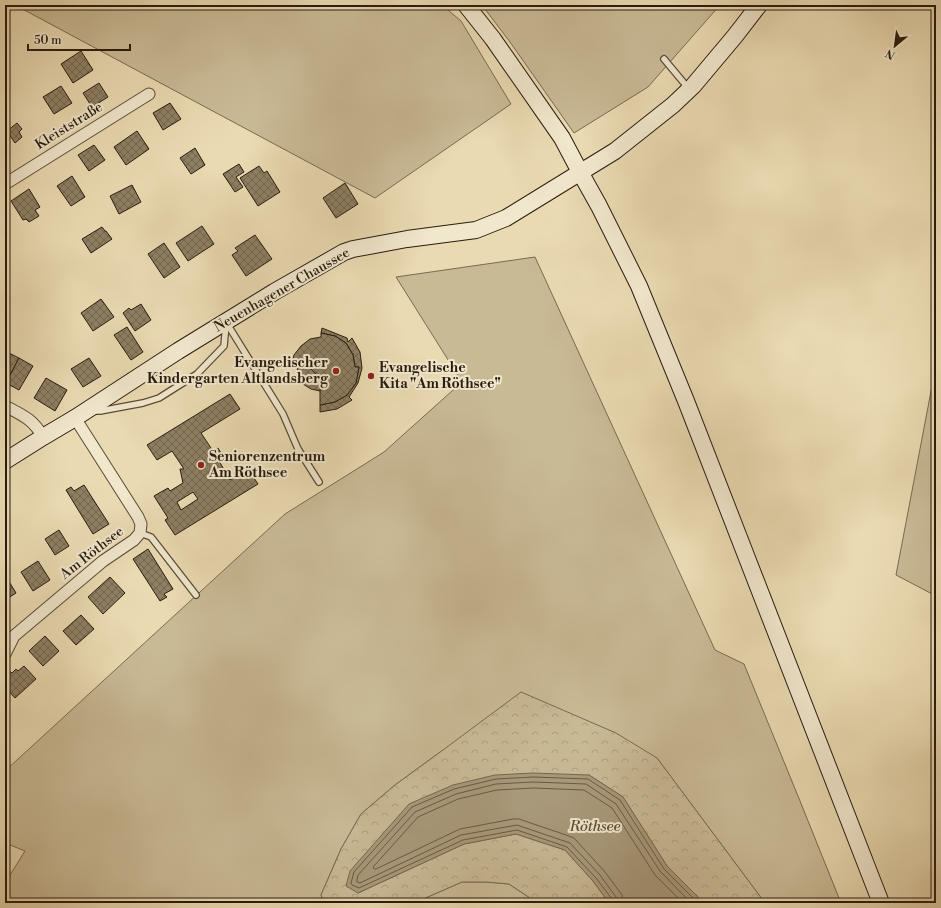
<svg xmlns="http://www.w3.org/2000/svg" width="941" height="908" viewBox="0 0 941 908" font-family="'Libre Bodoni',serif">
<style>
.grass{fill:#c9ba96;stroke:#786b52}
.forest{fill:url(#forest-crowns);stroke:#786b52}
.water{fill:#a8997a;stroke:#75674f}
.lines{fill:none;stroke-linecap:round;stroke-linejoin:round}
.shore{stroke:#685a44;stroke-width:1}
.building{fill:url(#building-cross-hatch);stroke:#281c0e;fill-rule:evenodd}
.lane-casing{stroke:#584c37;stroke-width:8}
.street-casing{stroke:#584c37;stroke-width:13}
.secondary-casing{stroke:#281c0e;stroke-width:18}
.lane{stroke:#f1e7cd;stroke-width:5.5}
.street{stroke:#f1e7cd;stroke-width:11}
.secondary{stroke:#f1e7cd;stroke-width:16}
.poi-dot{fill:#8f2418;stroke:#f1e7cd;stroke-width:1.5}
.labels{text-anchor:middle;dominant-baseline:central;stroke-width:4;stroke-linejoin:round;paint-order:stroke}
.street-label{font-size:14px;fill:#281c0e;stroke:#f1e7cd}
.poi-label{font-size:14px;font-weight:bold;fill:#281c0e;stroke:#f1e7cd;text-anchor:start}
.water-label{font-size:15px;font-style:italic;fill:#5b4e39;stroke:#f1e7cd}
</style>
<defs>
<pattern id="forest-crowns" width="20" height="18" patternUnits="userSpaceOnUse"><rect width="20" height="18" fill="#c9ba96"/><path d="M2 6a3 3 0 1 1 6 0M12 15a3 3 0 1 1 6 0" fill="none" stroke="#ad9f80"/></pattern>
<pattern id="building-cross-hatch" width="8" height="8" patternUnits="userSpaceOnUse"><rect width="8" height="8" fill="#8d7f63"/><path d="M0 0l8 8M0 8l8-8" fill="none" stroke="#736750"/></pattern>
</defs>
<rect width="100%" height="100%" fill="#eadab2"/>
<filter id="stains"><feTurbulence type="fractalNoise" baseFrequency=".005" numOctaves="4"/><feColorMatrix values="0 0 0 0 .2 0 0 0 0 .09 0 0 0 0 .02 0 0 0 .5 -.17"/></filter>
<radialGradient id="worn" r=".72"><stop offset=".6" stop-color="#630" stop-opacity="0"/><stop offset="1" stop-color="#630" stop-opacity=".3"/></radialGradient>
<g class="grass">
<polygon points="15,5 442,5 461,21 511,104 375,198"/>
<polygon points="482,5 720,5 648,87 574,133 510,42"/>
<polygon points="535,257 715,650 744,664 800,801 841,903 765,903 657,758 443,750 395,785 361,814 341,849 321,895 324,903 5,903 5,883 25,851 5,843 5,771 285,514 384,452 462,382 396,277"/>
<polygon points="936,365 936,596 896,575"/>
<polygon points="462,882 486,882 509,884 533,900 535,903 414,903"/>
</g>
<polygon class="forest" points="521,692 616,733 657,758 765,903 704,903 667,866 623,797 589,775 358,893 464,844 516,834 565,850 593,881 609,903 535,903 533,900 509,884 486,882 462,882 414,903 324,903 321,895 341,849 361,814 395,785 443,750"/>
<polygon class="water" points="533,773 589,775 623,797 667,866 704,903 609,903 593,881 565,850 516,834 464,844 358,893 346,886 350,871 409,804 453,785 495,775"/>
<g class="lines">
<g class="shore">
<polyline points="612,903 612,899 596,878 567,847 517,830 463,840 359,888 352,885 351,883 354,872 412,807 454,789 496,779 533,777 588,779 620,800 664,869 698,903"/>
<polyline points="617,903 616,897 600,875 570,843 517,825 461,835 360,883 357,882 357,880 358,875 415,812 456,794 496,784 533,782 586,784 616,804 660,871 691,903"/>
<polyline points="623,903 622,895 605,872 574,838 569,836 519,819 513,819 460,829 376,869 374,869 373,867 418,817 458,799 497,790 533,788 584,790 612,808 655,875 683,903"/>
</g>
</g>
<g class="building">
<polygon points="81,51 93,70 73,83 61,64"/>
<polygon points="99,83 108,97 92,107 83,93"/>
<polygon points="61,86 72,103 54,114 43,97"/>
<polygon points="170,103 181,119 163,130 153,113"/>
<polygon points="17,123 22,129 19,132 22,137 15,143 7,131"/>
<polygon points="137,131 149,149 126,165 114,147"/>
<polygon points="94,145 105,160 89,171 78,155"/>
<polygon points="195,148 205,165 191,174 180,158"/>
<polygon points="239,164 244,172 236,177 243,187 235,192 223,174"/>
<polygon points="259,166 264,173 267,171 280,192 258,206 240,178"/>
<polygon points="72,176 85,197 71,206 57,186"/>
<polygon points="345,183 358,204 336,218 323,198"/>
<polygon points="132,185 141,202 119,214 110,196"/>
<polygon points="29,189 40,207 35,210 39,216 29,222 26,219 23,220 11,201"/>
<polygon points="202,226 214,244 188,261 176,243"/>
<polygon points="102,227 105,231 106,231 112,239 91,253 82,239"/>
<polygon points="255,235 272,259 246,276 232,255 238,251 235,248"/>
<polygon points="164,243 180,267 164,278 148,254"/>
<polygon points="101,299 114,317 93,331 81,313"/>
<polygon points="141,304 151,320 135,331 123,313 129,308 131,310"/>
<polygon points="127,327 143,352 131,360 114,335"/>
<polygon points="322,328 347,338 348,342 352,338 360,352 362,368 358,383 349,397 352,400 337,409 320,412 320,405 335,402 347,395 356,383 359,367 355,367 353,355 346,343 335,336 321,333"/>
<polygon points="321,333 335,336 346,343 353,355 355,367 359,367 356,383 347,395 335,402 320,405 320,378 309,367 291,367 294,355 301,346 310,339 321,337"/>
<polygon points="5,351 19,358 6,383 5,382"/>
<polygon points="19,358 33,366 19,390 6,383"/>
<polygon points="89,358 101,376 83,387 71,369"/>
<polygon points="297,367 309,367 320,378 320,391 311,389 303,384 298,375"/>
<polygon points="46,378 67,390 55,411 34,398"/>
<path d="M230,394L240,409L201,433L213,451L218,448L224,458L219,461L230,480L248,469L258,484L175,535L165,520L168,518L154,496L168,488L170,491L183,483L180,469H184L172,451L157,460L147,445ZM193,492L198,499L181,510L177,502Z"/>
<polygon points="84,485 109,524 93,534 66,490 71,487 74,491"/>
<polygon points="59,530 69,546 55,555 45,539"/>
<polygon points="148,549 173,589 164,594 167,597 160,601 133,559"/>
<polygon points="38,561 50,580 33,591 21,572"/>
<polygon points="5,575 16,593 5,600"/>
<polygon points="110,577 125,593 103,614 88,597"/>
<polygon points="81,615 94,629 76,645 63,631"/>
<polygon points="45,636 59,651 43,666 29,651"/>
<polygon points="24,666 36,679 15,698 5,687 5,675 9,671 12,673 16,669 18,671"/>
</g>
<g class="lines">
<defs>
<g id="lane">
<polyline points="664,59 689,89"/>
<polyline points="226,322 283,414 298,449 319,482"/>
<polyline points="95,411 100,411 143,403 159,398 197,374 224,346 226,324"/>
<polyline points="140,533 151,537 196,595"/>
</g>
<g id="street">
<polyline points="5,184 149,94"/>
<path d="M5,406C22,415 33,419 43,437"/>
<polyline points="5,654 14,636 103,561 134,540 140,533 141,524 138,517 75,418"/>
</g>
<g id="secondary">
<polyline points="466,5 493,39 562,138 580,172 599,206 639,286 686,401 881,903"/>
<polyline points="5,461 43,437 75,418 178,351 274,292 344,252 353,249 407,239 476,230 506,218 615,151 673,105 693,86 735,36 759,5"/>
</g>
</defs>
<use href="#lane" class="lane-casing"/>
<use href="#street" class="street-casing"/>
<use href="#secondary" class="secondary-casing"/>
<use href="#lane" class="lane"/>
<use href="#street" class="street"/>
<use href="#secondary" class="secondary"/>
</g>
<g class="poi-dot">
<circle cx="336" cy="371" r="4"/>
<circle cx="371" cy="376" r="4"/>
<circle cx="201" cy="465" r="4"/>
</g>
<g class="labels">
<g class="street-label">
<text transform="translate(69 126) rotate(-32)">Kleiststraße</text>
<text transform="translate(282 290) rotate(-30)">Neuenhagener Chaussee</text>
<text transform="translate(92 553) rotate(-38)">Am Röthsee</text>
</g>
<g class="poi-label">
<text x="328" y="363" text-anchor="end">Evangelischer<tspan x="328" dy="16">Kindergarten Altlandsberg</tspan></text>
<text x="379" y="368">Evangelische<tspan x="379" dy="16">Kita "Am Röthsee"</tspan></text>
<text x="209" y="457">Seniorenzentrum<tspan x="209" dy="16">Am Röthsee</tspan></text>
</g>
<g class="water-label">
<text x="595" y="826">Röthsee</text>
</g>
</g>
<rect width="941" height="908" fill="none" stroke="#eadab2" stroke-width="20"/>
<rect x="6" y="6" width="929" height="896" fill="none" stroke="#281c0e" stroke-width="2"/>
<rect x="10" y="10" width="921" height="888" fill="none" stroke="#281c0e"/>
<g transform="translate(895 46) rotate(209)" stroke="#f1e7cd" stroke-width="3" paint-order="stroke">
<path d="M0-3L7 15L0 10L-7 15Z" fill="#281c0e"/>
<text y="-6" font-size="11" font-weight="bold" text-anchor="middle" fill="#281c0e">N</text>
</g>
<path d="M28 44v6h102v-6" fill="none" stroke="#281c0e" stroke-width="2"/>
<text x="34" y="44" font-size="12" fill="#281c0e" stroke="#f1e7cd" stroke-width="3" paint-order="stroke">50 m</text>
<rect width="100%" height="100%" filter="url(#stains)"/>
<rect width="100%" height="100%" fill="url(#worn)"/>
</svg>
